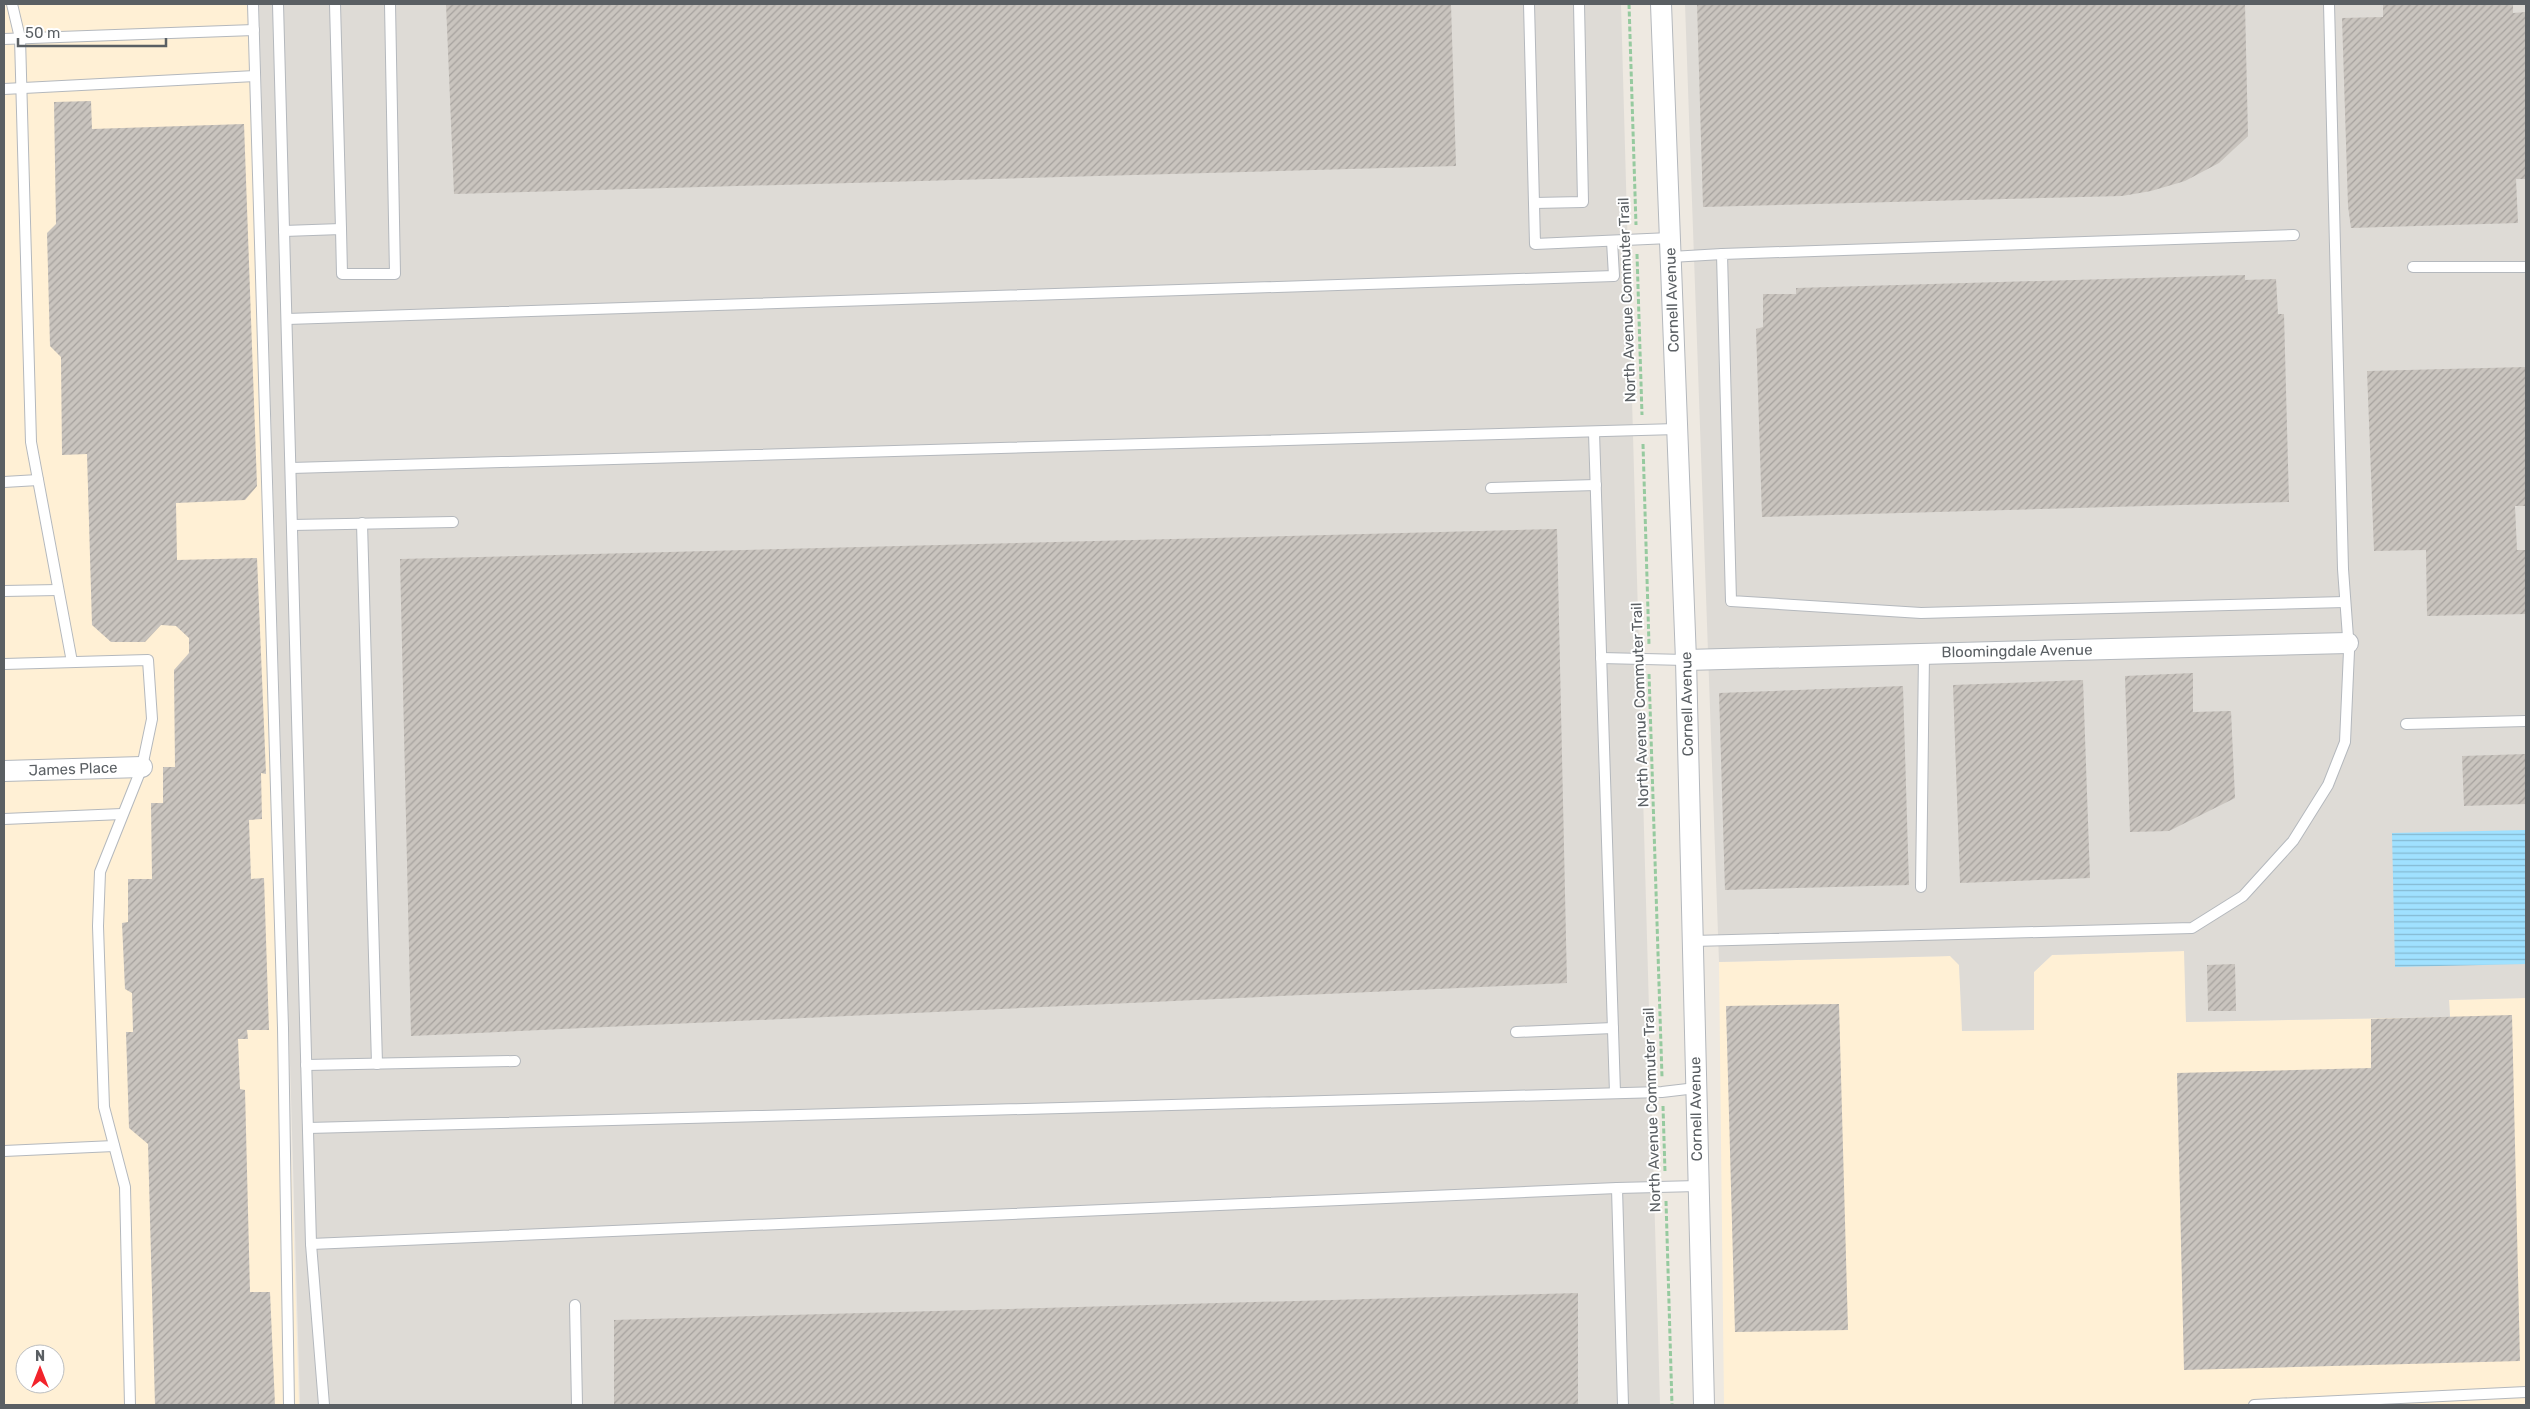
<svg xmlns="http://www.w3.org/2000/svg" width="2530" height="1409" viewBox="0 0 2530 1409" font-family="Rubik,sans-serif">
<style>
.commercial{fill:#fff0d5;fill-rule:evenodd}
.industrial{fill:#dedbd6}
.water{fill:url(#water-rules)}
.building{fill:url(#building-hatch)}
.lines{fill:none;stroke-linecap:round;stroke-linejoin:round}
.service-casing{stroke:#b4b8bd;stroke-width:12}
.minor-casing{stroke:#b4b8bd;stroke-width:22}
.path{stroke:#96ca9f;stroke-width:3;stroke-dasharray:5 2.5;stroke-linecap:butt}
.service{stroke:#fff;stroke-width:10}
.minor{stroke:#fff;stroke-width:20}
.labels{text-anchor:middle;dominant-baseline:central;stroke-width:4;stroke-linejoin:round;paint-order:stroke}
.street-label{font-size:15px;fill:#5a5f63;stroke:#fff}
</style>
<defs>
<pattern id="water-rules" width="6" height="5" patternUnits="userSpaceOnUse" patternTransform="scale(1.25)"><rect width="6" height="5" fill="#a0e1ff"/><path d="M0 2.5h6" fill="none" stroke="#85bad2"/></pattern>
<pattern id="building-hatch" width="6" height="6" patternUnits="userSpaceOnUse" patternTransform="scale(1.25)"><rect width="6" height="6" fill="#c9c4be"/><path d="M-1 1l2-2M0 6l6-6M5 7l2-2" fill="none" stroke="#a6a29e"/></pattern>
</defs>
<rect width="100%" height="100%" fill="#eee9e1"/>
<g class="commercial">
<path d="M4,4H255L299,1405H4ZM25,1354H55V1384H25Z"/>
<polygon points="2185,951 2186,1022 2450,1017 2449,1000 2526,998 2526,1405 1724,1405 1719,962 1951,956 1959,964 1963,1031 2034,1030 2034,972 2052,955"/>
</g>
<g class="industrial">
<polygon points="259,4 1621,4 1660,1405 300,1405"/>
<polygon points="1685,4 2526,4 2526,998 2449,1000 2450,1017 2186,1022 2184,951 2052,955 2034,972 2034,1030 1962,1031 1959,965 1950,956 1719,962"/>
</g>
<polygon class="water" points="2526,830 2526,964 2395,967 2392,833"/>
<g class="building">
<polygon points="446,4 1451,4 1456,166 454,194"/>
<polygon points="1697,4 2245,4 2248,136 2219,163 2185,181 2151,191 2122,196 1703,207"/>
<polygon points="2383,4 2513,4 2513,13 2526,12 2526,179 2516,179 2518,223 2351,228 2348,206 2342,18 2383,17"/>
<polygon points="91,101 92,129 244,124 257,486 245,500 176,503 177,560 257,558 266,774 261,773 262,819 249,820 251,879 264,878 269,1030 247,1030 248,1039 238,1039 240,1089 245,1090 250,1292 270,1292 275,1405 155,1405 148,1144 129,1128 126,1032 133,1032 132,993 125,989 122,923 128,922 128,879 152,879 151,803 163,803 163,767 175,767 174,670 189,653 189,638 176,626 161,625 145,642 111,642 92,625 87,454 62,455 61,357 50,346 47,233 56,224 54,102"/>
<polygon points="2245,275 2245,280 2276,279 2278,314 2284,314 2289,502 1762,517 1756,329 1763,327 1763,294 1796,294 1796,288"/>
<polygon points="2526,367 2526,506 2515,506 2517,550 2526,550 2526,614 2427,616 2426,550 2374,551 2367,371"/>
<polygon points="1557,529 1567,983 411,1036 400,559"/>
<polygon points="2193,673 2193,712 2231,711 2235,798 2169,831 2130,832 2125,676"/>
<polygon points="2083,680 2090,878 1960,883 1953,685"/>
<polygon points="1903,686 1909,885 1725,890 1719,693"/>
<polygon points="2526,754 2526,804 2464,806 2462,756"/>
<polygon points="2235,964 2236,1011 2208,1011 2207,965"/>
<polygon points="1839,1004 1848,1330 1735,1332 1726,1006"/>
<polygon points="2512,1015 2520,1361 2184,1370 2177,1073 2371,1068 2371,1019"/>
<polygon points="1578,1293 1578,1405 614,1405 614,1320"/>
</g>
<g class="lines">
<defs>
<g id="service">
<polyline points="12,4 20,38 31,442 72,662"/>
<polyline points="253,4 283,1028 289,1405"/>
<polyline points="278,4 311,1244 324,1405"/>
<polyline points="335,4 341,229"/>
<polyline points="1529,4 1535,244 1670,238"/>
<polyline points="4,39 254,30"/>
<polyline points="4,89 255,76"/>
<polyline points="1534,203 1583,202 1579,4"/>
<polyline points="284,231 341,229 342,274 395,274 390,4"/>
<polyline points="2294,235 1722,254 1731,601 1921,613 2345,602"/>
<polyline points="1671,257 1722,254"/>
<polyline points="2413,267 2526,267"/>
<polyline points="287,319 1614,276 1612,241"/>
<polyline points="1594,432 1615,1093"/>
<polyline points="291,468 1677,429"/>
<polyline points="4,482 38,480"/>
<polyline points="1491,488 1596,485"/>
<polyline points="362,523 377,1064"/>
<polyline points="292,525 453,522"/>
<polyline points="4,591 58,590"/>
<polyline points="1601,658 1686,660"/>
<polyline points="4,664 148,660 152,719 142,767 100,872 98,926 104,1107 125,1187 130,1405"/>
<polyline points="2406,724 2526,721"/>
<polyline points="4,819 122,814"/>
<polyline points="1921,887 1924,654"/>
<polyline points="1693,941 2192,928 2243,896 2293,841 2328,785 2345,742 2349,651 2343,569 2329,4"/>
<polyline points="1516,1032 1613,1028"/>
<polyline points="306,1065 515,1061"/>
<polyline points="308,1128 1662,1092 1696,1088"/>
<polyline points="4,1151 114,1146"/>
<polyline points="311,1244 1617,1188"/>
<polyline points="575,1305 577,1405"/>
<polyline points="1623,1405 1617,1188 1698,1186"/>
<polyline points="2254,1405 2526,1392"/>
</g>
<g id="minor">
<polyline points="1661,4 1686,660 1704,1405"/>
<polyline points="1686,660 2348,643"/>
<polyline points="4,771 142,767"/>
</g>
</defs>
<use href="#service" class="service-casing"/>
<use href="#minor" class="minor-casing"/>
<g class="path">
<polyline points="1629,4 1636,225"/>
<polyline points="1637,254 1642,415"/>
<polyline points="1643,444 1649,645"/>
<polyline points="1649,674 1662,1077"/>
<polyline points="1663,1106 1665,1172"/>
<polyline points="1666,1201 1672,1405"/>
</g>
<use href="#service" class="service"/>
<use href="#minor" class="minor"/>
</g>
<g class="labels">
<g class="street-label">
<text transform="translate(1627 300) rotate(-92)">North Avenue Commuter Trail</text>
<text transform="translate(1672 300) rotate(-92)">Cornell Avenue</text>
<text transform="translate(2017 651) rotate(-1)">Bloomingdale Avenue</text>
<text transform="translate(1687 704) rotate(-91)">Cornell Avenue</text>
<text transform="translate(1640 705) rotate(-92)">North Avenue Commuter Trail</text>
<text transform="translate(73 769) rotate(-2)">James Place</text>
<text transform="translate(1696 1109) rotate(-91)">Cornell Avenue</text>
<text transform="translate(1652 1110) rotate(-92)">North Avenue Commuter Trail</text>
</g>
</g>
<rect width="2530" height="1409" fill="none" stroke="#5a5f63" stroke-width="10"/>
<g transform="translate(40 1369)"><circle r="24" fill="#ffffff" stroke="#bdbfc1"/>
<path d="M0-4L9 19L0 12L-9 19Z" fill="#f2232b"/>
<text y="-8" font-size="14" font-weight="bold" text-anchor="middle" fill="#5a5f63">N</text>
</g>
<path d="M18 38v8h148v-8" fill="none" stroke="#5a5f63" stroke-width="2.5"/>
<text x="25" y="38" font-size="15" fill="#5a5f63" stroke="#ffffff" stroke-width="4" paint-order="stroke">50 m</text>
</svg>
